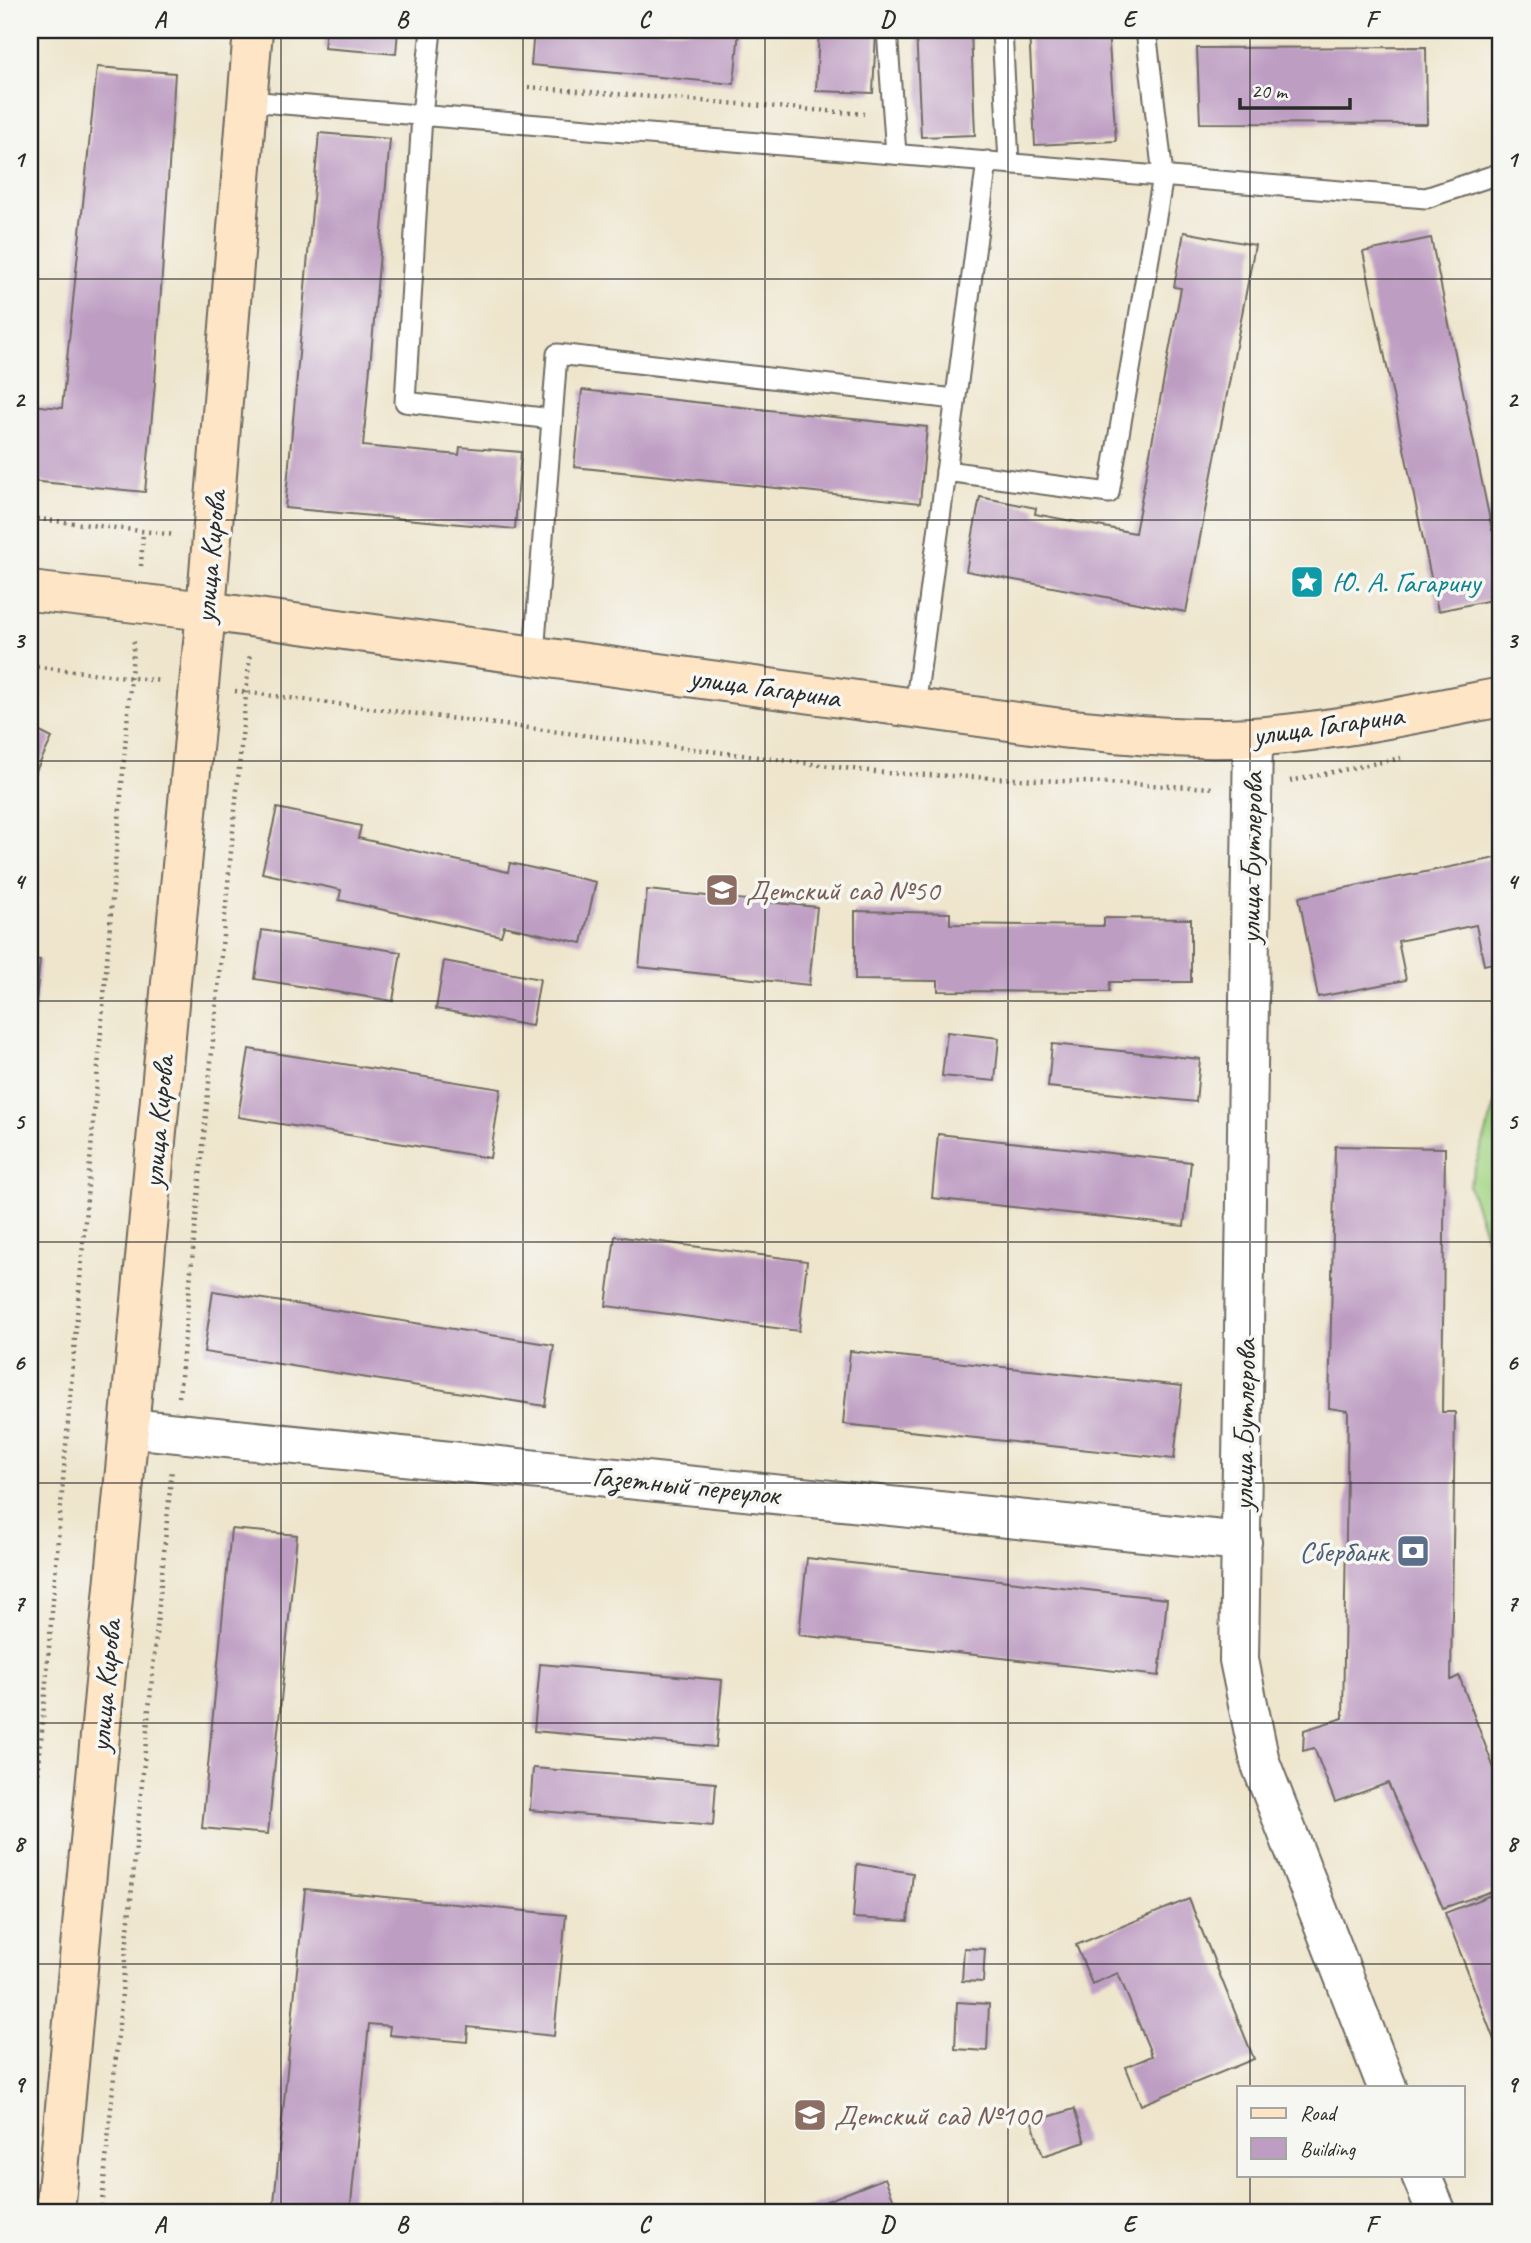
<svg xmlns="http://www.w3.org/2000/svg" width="1531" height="2243" viewBox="0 0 1531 2243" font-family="Caveat,sans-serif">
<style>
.green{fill:#a4d685;stroke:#688058;stroke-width:2}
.building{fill:#be9dc3}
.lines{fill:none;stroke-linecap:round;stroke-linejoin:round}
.lane-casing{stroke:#6f6c63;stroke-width:23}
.street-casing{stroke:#6f6c63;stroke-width:42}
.secondary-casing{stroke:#6f6c63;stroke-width:42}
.path{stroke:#6f6c63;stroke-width:4.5;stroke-dasharray:2 5;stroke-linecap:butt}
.lane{stroke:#fff;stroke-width:19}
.street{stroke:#fff;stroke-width:38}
.secondary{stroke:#fde5c5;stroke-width:38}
.grid{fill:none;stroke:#2b2b2b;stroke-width:2;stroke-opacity:0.55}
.labels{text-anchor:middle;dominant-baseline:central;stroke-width:7;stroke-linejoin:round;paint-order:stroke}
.street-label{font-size:30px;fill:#2b2b2b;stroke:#f6f6f2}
.culture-label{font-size:30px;fill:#0d838f;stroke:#f6f6f2;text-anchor:start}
.education-label{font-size:30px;fill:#785e54;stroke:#f6f6f2;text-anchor:start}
.service-label{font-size:30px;fill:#4e5e75;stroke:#f6f6f2;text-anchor:end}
.neatline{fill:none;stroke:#2b2b2b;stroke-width:2.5}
.grid-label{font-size:23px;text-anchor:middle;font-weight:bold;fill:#2b2b2b}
</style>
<rect width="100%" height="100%" fill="#f6f6f2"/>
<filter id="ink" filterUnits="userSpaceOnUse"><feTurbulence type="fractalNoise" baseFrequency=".0143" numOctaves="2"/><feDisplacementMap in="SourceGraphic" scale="14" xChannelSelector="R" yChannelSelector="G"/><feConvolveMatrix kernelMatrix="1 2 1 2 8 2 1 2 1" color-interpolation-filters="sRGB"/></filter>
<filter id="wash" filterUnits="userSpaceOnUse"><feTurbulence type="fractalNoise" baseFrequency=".00686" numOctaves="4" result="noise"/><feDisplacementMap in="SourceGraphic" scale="28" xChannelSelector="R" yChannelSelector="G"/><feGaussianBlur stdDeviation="1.57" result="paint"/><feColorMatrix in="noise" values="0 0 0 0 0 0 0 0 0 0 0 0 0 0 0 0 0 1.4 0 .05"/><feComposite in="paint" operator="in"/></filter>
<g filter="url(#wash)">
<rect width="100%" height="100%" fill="#eee5cc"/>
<polygon class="green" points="1501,1098 1501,1279 1469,1186 1497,1099"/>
<g id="blocks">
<g class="building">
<polygon points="326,30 398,30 396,54 324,48"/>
<polygon points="534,30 739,30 734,84 531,65"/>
<polygon points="819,30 876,30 873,93 816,91"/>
<polygon points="916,30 971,30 975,135 921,137"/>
<polygon points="1029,30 1108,30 1116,141 1035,145"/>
<polygon points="1426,47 1427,124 1200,123 1197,48"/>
<polygon points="97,67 175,73 155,383 145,492 30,481 30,405 62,408"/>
<polygon points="319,133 390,139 363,446 459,455 460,447 521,452 515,529 285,508"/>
<polygon points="1184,232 1255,245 1186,612 966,571 980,497 1036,508 1035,514 1135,533 1181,288 1174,287"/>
<polygon points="1431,238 1492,530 1501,528 1501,598 1438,611 1363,252"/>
<polygon points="582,390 927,427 920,503 574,467"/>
<polygon points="30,727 52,738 30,783"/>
<polygon points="277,808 361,826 358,838 508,872 510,863 596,882 582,943 504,926 501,936 339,900 341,890 262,873"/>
<polygon points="1501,857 1501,961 1484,965 1476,925 1398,941 1406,980 1318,997 1299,897"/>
<polygon points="647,890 817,907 809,985 639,967"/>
<polygon points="855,911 950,913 950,924 1104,926 1104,918 1191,919 1191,982 1110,982 1109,992 938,991 938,981 855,980"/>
<polygon points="262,930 401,952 393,1001 255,979"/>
<polygon points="30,959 40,960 32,1041 30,1041"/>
<polygon points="444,961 540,979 532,1026 436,1009"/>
<polygon points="947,1032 999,1038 995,1081 942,1076"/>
<polygon points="1052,1044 1200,1059 1196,1102 1048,1087"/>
<polygon points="249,1049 501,1089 490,1158 238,1117"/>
<polygon points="938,1134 1191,1162 1184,1226 932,1198"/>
<polygon points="1335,1146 1445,1148 1442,1412 1455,1412 1451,1680 1459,1676 1501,1787 1501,1888 1443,1908 1388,1783 1335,1802 1314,1748 1303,1751 1304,1730 1343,1718 1348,1411 1329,1408"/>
<polygon points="615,1236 807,1261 799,1331 606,1306"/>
<polygon points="213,1291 554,1345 545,1406 204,1352"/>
<polygon points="850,1351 1182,1386 1174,1459 843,1424"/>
<polygon points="231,1529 297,1535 268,1834 202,1828"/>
<polygon points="807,1558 1167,1599 1159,1676 799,1635"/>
<polygon points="540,1664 722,1680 716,1747 534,1731"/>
<polygon points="533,1768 716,1783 713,1826 530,1810"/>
<polygon points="857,1864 913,1873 908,1921 853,1918"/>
<polygon points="305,1889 566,1915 554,2036 468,2027 467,2042 389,2035 390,2026 369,2024 350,2213 273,2213"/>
<polygon points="1501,1891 1501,2058 1445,1913"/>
<polygon points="1189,1899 1254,2059 1141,2105 1126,2067 1152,2056 1118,1973 1092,1984 1076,1945"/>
<polygon points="964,1948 985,1949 983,1982 962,1981"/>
<polygon points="957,2002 989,2004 987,2051 955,2049"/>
<polygon points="1074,2109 1085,2142 1043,2156 1032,2122"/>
<polygon points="885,2178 899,2213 796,2213"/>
<polygon points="496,2206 549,2210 549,2213 495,2213"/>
</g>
</g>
</g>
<g filter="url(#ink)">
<use href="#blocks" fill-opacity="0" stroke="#6f6c63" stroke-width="2"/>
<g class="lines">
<defs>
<g id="lane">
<polyline points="431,30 422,115 405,402 552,419"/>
<polyline points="887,30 896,154"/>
<polyline points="1002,30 1009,163"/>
<polyline points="248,101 1426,198 1501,173"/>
<polyline points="946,471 1109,493 1163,176 1146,30"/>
<polyline points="534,655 557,354 955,399"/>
<polyline points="915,708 987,161"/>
</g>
<g id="street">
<polyline points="1253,737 1239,1660 1260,1762 1387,2087"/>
<polyline points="129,1428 1242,1542"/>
<polyline points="1421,2175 1437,2213"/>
</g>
<g id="secondary">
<path d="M30,591L206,611L1061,728C1125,734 1189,741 1253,737C1336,731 1420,713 1501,697"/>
<polyline points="55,2213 206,611 253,30"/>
</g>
</defs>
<use href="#lane" class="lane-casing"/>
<use href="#street" class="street-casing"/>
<use href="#secondary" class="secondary-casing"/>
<g class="path">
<polyline points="528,87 864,114"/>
<polyline points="30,518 176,535"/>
<polyline points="141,566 143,532"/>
<polyline points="1496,626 1501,648"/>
<polyline points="30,666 161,681"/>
<polyline points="235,691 884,773 1215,788"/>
<polyline points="1290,781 1401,758"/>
<polyline points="179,1397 250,653"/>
<polyline points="30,1871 134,641"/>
<polyline points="101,2213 172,1468"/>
</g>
<use href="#lane" class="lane"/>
<use href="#street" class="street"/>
<use href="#secondary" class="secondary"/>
</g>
</g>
<path class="grid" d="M281,30V2213M523,30V2213M765,30V2213M1008,30V2213M1250,30V2087M30,279H1501M30,520H1501M30,761H1501M30,1001H1501M30,1242H1501M30,1483H1501M30,1723H1501M30,1964H1501M1250,2175V2213"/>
<defs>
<symbol id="sight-square" viewBox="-11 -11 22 22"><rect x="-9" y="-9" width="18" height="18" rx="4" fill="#0f9aa8" stroke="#f6f6f2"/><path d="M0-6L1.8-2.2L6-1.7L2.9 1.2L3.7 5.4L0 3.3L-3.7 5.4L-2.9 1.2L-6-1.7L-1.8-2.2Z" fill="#fff"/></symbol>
<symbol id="school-square" viewBox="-11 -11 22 22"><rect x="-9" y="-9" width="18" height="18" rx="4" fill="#8d6e63" stroke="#f6f6f2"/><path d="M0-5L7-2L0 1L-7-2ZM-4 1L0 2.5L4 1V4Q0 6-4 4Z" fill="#fff"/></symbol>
<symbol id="bank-square" viewBox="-11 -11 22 22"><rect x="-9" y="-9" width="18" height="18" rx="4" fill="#5c6f8a" stroke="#f6f6f2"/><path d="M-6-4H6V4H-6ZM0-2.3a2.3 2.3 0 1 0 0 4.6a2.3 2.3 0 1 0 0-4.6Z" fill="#fff"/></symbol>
</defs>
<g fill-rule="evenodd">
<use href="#sight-square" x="1288" y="563" width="38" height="38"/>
<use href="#school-square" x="703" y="871" width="38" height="38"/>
<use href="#bank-square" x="1394" y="1532" width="38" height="38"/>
<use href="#school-square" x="791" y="2096" width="38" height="38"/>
</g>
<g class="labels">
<g class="street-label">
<text transform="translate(210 557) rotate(-85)">улица Кирова</text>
<text transform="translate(765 687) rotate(8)">улица Гагарина</text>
<text transform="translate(1328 725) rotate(-8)">улица Гагарина</text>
<text transform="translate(1251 858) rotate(-89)">улица Бутлерова</text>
<text transform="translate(158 1122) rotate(-85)">улица Кирова</text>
<text transform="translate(1244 1425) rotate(-89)">улица Бутлерова</text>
<text transform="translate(686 1485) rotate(6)">Газетный переулок</text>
<text transform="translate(105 1686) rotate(-85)">улица Кирова</text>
</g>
<g class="culture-label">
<text x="1332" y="582">Ю. А. Гагарину</text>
</g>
<g class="education-label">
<text x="746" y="890">Детский сад №50</text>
<text x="834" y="2115">Детский сад №100</text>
</g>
<g class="service-label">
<text x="1388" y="1551">Сбербанк</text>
</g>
</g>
<rect width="1531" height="2243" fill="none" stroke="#f6f6f2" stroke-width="77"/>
<rect x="1237" y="2086" width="228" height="91" fill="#f6f6f2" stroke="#a5a5a2" stroke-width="2"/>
<rect x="1251" y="2108" width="35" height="10" fill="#fde5c5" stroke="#a5a5a2" stroke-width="2"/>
<text x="1300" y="2120" font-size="21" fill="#2b2b2b">Road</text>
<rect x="1251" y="2138" width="35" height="21" fill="#be9dc3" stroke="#a5a5a2" stroke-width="2"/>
<text x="1300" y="2156" font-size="21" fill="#2b2b2b">Building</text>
<path d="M1240 98v10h110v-10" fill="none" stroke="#2b2b2b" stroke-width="3.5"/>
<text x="1251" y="98" font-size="21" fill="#2b2b2b" stroke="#f6f6f2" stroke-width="5" paint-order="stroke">20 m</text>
<rect x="38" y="38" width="1454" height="2166" class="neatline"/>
<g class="grid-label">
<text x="160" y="27">A</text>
<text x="402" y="27">B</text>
<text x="644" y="27">C</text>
<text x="887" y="27">D</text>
<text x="1129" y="27">E</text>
<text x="1371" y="27">F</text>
<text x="19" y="167">1</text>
<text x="1512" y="167">1</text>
<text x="19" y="407">2</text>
<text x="1512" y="407">2</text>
<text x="19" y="648">3</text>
<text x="1512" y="648">3</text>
<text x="19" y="889">4</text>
<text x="1512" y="889">4</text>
<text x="19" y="1129">5</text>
<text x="1512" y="1129">5</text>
<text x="19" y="1370">6</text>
<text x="1512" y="1370">6</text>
<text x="19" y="1611">7</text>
<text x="1512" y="1611">7</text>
<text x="19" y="1851">8</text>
<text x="1512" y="1851">8</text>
<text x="19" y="2092">9</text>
<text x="1512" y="2092">9</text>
<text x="160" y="2232">A</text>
<text x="402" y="2232">B</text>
<text x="644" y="2232">C</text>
<text x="887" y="2232">D</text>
<text x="1129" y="2232">E</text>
<text x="1371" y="2232">F</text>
</g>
</svg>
